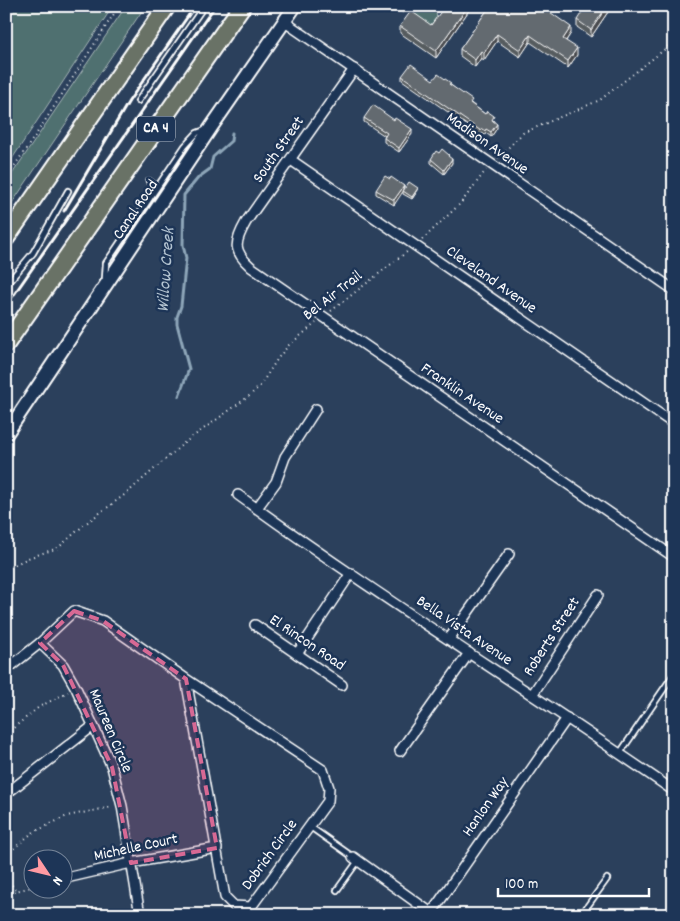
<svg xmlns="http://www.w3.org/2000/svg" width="680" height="921" viewBox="0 0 680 921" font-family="Dekko,sans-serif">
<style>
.green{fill:#4f6f6f;stroke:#a7b7b7}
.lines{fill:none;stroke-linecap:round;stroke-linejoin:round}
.stream{stroke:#8ea6b9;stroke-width:3}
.lane-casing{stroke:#fff;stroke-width:8}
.street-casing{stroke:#fff;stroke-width:12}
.secondary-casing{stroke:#fff;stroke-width:16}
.highway-casing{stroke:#fff;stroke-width:20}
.path{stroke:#fff;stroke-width:2;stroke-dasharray:1 4;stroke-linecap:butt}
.lane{stroke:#1d3557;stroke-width:4.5}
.street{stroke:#1d3557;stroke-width:9}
.secondary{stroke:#1d3557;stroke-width:12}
.highway{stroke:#697266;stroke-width:16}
.rail{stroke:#fff;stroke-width:3}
.wall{fill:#565b5f;stroke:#fff}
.shaded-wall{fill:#464a4e;stroke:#fff}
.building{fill:#646a6f;stroke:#fff}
.marked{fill:#d76994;fill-opacity:0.2;stroke:#d76994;stroke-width:4;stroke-dasharray:10 6;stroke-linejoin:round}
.labels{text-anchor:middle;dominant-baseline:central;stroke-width:5;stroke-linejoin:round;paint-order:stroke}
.shield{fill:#1d3557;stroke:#bbc2cd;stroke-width:1}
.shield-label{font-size:15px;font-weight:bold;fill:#fff}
.street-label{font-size:16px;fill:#fff;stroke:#1d3557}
.water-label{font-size:18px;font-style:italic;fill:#b4c4d1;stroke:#1d3557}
</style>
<rect width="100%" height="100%" fill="#2b405c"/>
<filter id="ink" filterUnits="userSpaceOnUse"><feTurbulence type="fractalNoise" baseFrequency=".02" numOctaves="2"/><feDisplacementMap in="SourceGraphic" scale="10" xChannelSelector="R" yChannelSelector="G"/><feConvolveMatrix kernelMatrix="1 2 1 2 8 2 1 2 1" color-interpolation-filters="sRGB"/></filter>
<g filter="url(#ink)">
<g class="green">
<polygon points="6,6 113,6 6,168"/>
<polygon points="126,6 142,6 144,8 6,212 6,183"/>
<polygon points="415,6 427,6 436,12 437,18 429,31 414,13"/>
</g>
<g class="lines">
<polyline class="stream" points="179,396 189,369 177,324 177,317 181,306 186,258 183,245 184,195 199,177 210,169 213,157 231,141 232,133"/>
<defs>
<g id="lane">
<polyline points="138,101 204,6"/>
<polyline points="149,181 157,187"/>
<polyline points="105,278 106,263 115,250 185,146 197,133 205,130"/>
<polyline points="6,285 33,253 68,191"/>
<polyline points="620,753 674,674"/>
<polyline points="309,826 353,857"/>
<polyline points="337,890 358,861"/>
<polyline points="581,915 607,879"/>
</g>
<g id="street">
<polyline points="285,22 674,290"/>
<path d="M354,69L246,222C234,243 233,251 251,267L674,557"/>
<polyline points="291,160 674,424"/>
<path d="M238,495C380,598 530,691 674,791"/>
<polyline points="257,508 276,482 285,457 316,409"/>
<polyline points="255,625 342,685"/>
<polyline points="449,639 509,554"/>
<polyline points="40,643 63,665 76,688 112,767 122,806 140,915"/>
<polyline points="297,654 351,573"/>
<polyline points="6,670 40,643 74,611 103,621 186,679 323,770 329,788 328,801 251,907 234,906 225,897 186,679"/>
<polyline points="532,695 598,595"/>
<polyline points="400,751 469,653"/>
<polyline points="6,794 93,726"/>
<polyline points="353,857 434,915"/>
<polyline points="62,879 131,863 217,848"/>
<polyline points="430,915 567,718"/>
</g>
<polyline id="secondary" points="6,434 212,126 295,6"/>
<g id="highway">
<polyline points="6,238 167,6"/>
<polyline points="6,344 242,6"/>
</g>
</defs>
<use href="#lane" class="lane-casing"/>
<use href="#street" class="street-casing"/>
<use href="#secondary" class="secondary-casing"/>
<use href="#highway" class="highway-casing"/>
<g class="path">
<polyline points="498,158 523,133 600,100 674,42"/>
<polyline points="6,178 37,133 119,6"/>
<polyline points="422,240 461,203 486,170"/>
<polyline points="331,311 408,251"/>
<polyline points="6,569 28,558 58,548 85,524 127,493 184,443 248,397 260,386 278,358 289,345 316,323"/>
<polyline points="6,734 39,707 68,692"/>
<polyline points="6,855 32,833 67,816 112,807"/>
<polyline points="6,877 16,891"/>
<polyline points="6,905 16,891 32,887"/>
</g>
<use href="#lane" class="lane"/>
<use href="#street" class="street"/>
<use href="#secondary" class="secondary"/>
<use href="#highway" class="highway"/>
<g class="rail">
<polyline points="64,211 129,101 195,6"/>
<polyline points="6,306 215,6"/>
</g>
</g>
<g class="wall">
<polygon points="367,6 390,6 384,14 376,8 374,11"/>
<polygon points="393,6 407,6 403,13"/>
<polygon points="441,6 472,6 436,58 400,33 400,26 431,25 444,8"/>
<polygon points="490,6 555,6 550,12 571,33 566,41 577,55 568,68 530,42 520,57 497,41 484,60 481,58 475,67 460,56 460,49"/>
<polygon points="612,6 591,37 577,27 577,20"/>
<polygon points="402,76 433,80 451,85 472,104 494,121 494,122 497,128 491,137 486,133 485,135 482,133 481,135 402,80"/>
<polygon points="364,118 412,134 399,152 384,142 384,138 385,136 364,122"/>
<polygon points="439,153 449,157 452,163 444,174 431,163 431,159"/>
<polygon points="390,179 404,186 394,205 376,194 376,190"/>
<polygon points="418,190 412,199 403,194 403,191"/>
</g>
<g class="shaded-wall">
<polygon points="385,6 390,6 384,14 384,7"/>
<polygon points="403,6 407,6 403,13"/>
<polygon points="468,6 472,6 436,58 436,51"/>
<polygon points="550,6 555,6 547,17 547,10"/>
<polygon points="607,6 612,6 591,37 591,30"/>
<polygon points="571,27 571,33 563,45 563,39"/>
<polygon points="497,34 497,41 484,60 484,53"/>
<polygon points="530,35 530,42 520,57 520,50"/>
<polygon points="577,48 577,55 568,68 568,61"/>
<polygon points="481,51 481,58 475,67 475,60"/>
<polygon points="497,124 497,128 491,137 491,132"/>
<polygon points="412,129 412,134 399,152 399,148"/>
<polygon points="452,159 452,163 444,174 444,170"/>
<polygon points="404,186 404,190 394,205 394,200"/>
<polygon points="418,188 418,190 412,199 412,197"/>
</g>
<g class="building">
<polygon points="445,6 468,6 436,51 400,26 411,11 431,25"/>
<polygon points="490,6 550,6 547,10 571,27 563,39 577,48 568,61 530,35 520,50 497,34 484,53 481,51 475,60 460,49"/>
<polygon points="586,6 607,6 591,30 577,20"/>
<polygon points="411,64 433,80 438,74 451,83 449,84 472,100 470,103 485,114 487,111 494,116 492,120 497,124 491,132 486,129 485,131 482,129 481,131 402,76"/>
<polygon points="373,105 394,120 395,118 412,129 399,148 384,138 387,133 364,118"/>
<polygon points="442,149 449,155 448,156 452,159 444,170 431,159 436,151 439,153"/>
<polygon points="385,176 390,179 391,177 404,186 394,200 376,190"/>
<polygon points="409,182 418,188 412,197 403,191"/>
</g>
</g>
<path class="marked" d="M74,611L103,621L186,679L217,848L131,863L112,767L63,665L40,643Z"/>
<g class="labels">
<rect class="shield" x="137" y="116.5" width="38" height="25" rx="4"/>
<g class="shield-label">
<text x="156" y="129">CA 4</text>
</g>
<g class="street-label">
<text transform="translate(487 144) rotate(35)">Madison Avenue</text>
<text transform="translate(279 150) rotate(-55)">South Street</text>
<text transform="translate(136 210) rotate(-56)">Canal Road</text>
<text transform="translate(491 280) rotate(35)">Cleveland Avenue</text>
<text transform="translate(333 296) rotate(-38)">Bel Air Trail</text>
<text transform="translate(462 394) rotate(34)">Franklin Avenue</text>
<text transform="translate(464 631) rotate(34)">Bella Vista Avenue</text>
<text transform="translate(552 637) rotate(-57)">Roberts Street</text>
<text transform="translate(307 643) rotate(34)">El Rincon Road</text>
<text transform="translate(110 731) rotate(67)">Maureen Circle</text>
<text transform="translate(486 807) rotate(-55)">Hanlon Way</text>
<text transform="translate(136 848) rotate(-12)">Michelle Court</text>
<text transform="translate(270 855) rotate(-54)">Dobrich Circle</text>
</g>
<g class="water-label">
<text transform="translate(167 270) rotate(-86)">Willow Creek</text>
</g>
</g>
<rect width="680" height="921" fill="none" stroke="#1d3557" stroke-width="25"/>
<rect x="12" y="12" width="655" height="896" fill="none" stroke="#fff" stroke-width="2" filter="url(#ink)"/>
<g transform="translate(48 874) rotate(125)"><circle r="24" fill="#1d3557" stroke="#77869a"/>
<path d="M0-4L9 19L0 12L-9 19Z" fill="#ff9aa2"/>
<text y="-8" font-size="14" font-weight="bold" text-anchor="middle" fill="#ffffff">N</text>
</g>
<path d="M498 888v8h151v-8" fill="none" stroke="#ffffff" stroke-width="2.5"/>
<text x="505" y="888" font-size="15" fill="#ffffff" stroke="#1d3557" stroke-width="4" paint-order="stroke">100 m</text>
</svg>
